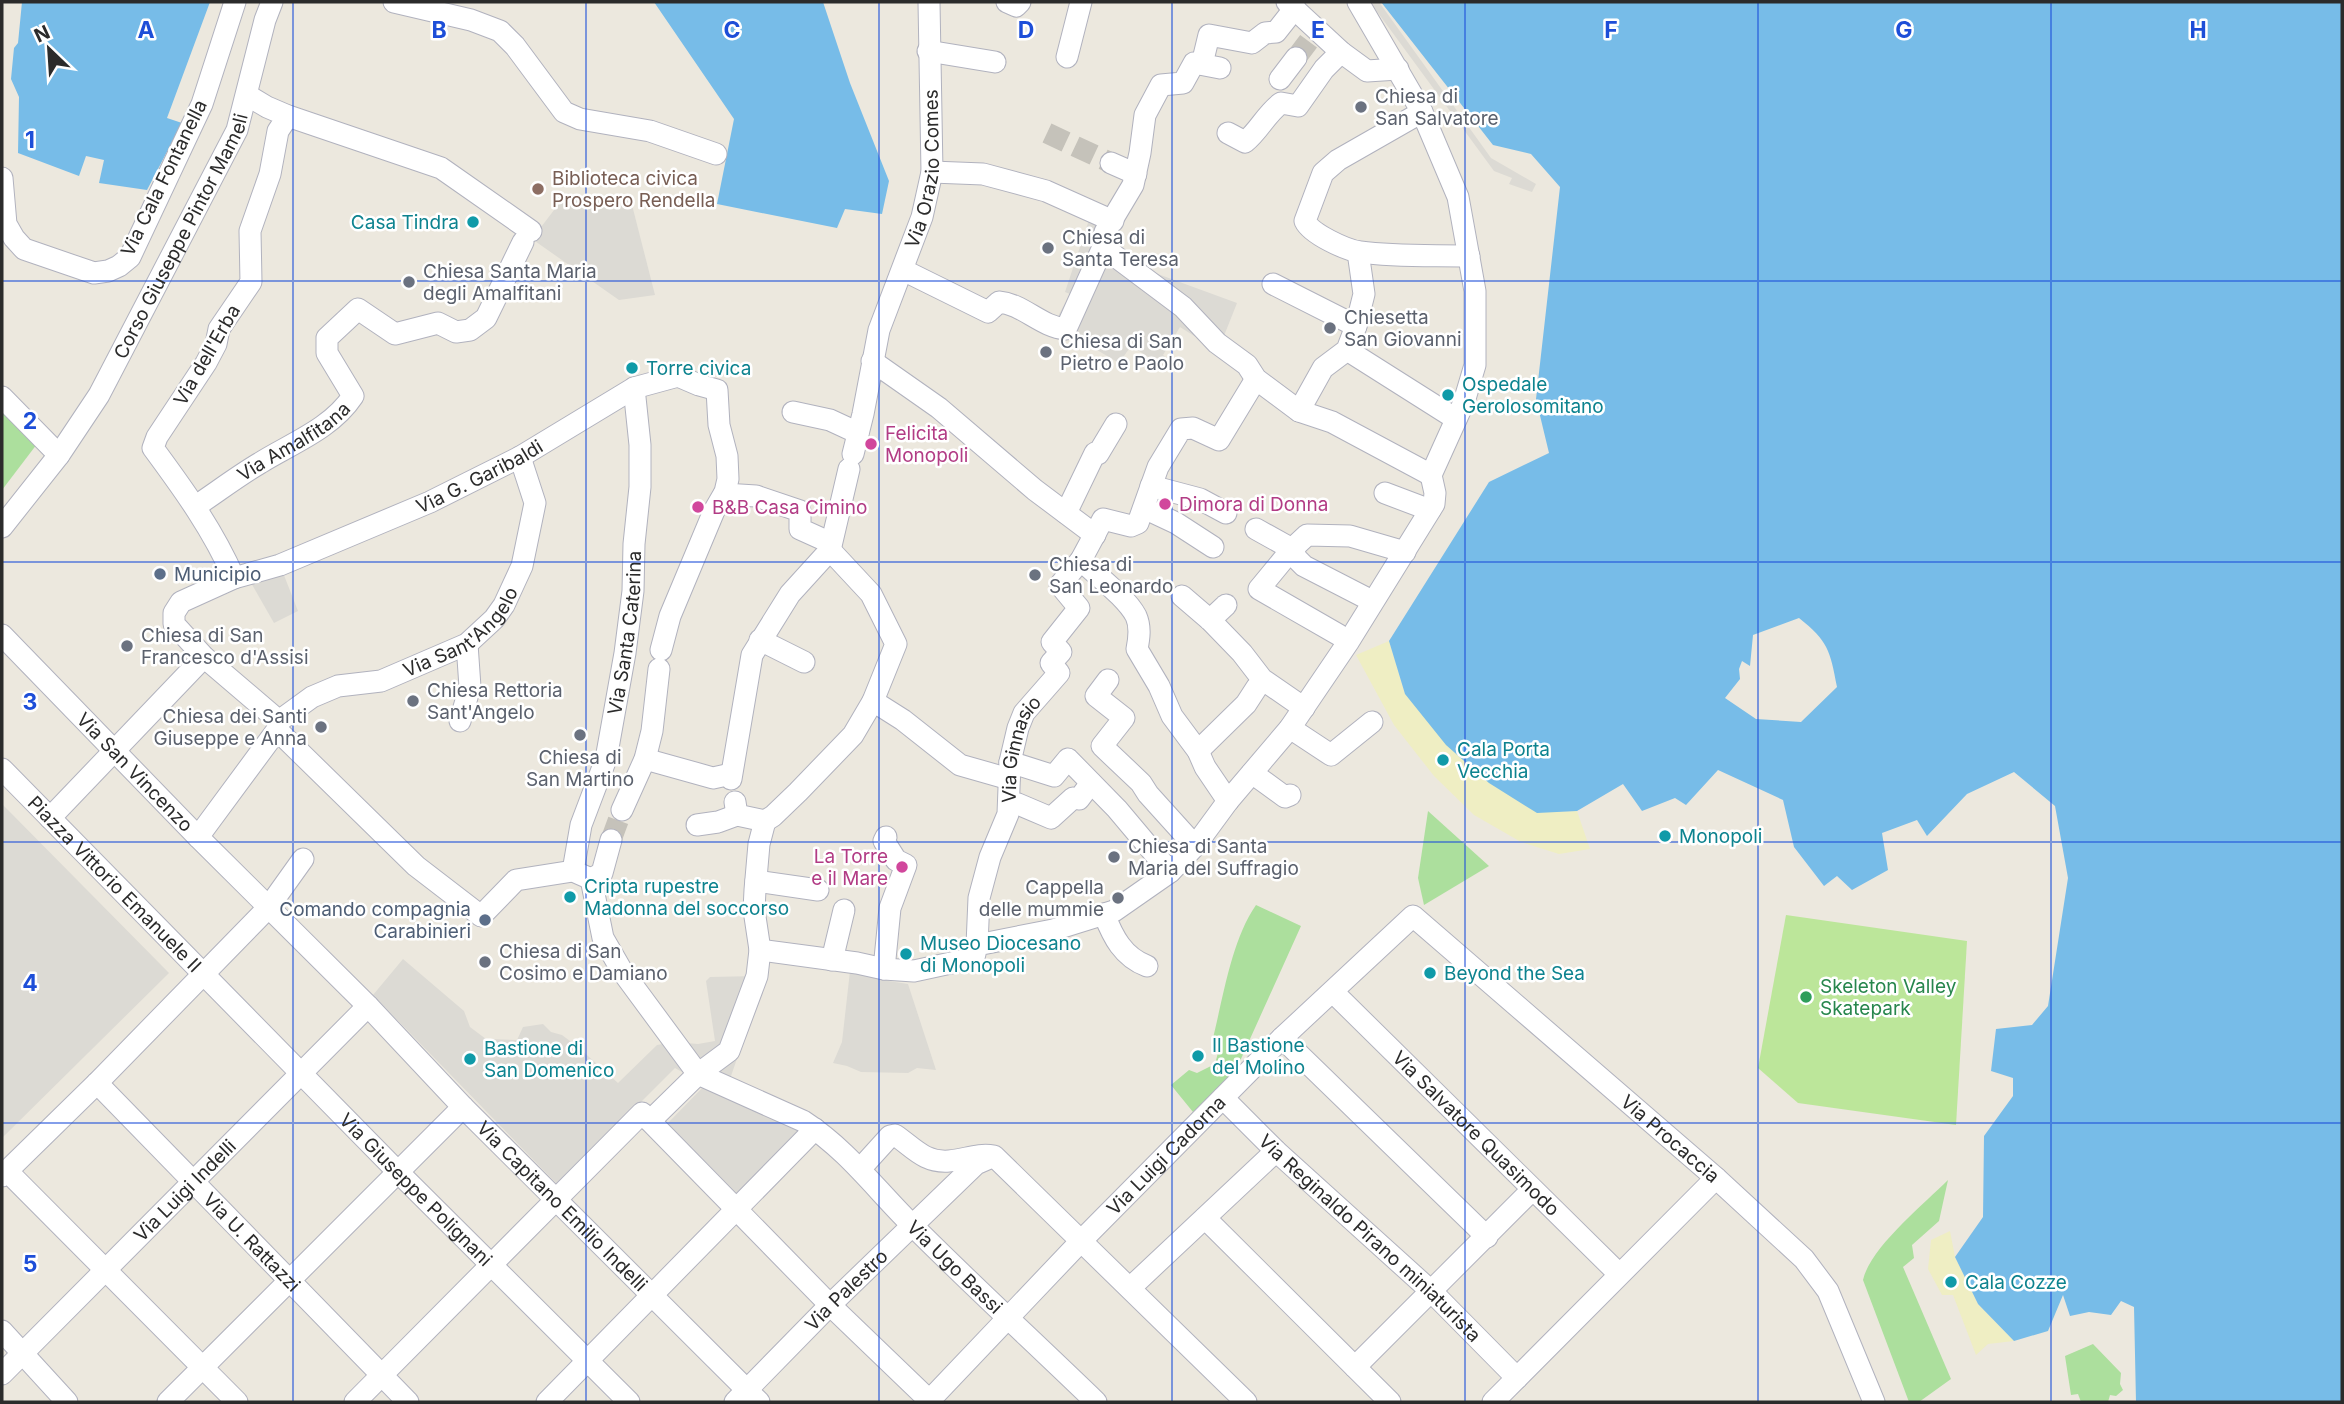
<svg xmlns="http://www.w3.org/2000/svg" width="2344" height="1404" viewBox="0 0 2344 1404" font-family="Inter,sans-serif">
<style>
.green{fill:#acdf9d}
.sand{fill:#efeec3}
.pitch{fill:#bce69a}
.plaza{fill:#dcdad4}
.water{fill:#77bce8;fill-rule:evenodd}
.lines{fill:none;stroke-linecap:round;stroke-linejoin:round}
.minor-tunnel{stroke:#c5c2ba;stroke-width:21;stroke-dasharray:21 10;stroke-linecap:butt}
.minor-casing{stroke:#b1b2be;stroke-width:23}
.minor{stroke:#fff;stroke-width:21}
.grid{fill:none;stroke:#1d4ed8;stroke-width:2;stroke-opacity:0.55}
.worship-dot{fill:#6b7280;stroke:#fff;stroke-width:2.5}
.education-dot{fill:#8d6e63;stroke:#fff;stroke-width:2.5}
.culture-dot{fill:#0f9aa8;stroke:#fff;stroke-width:2.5}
.hotel-dot{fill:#d1479c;stroke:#fff;stroke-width:2.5}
.service-dot{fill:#5c6f8a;stroke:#fff;stroke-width:2.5}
.leisure-dot{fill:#2e9e5b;stroke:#fff;stroke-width:2.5}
.labels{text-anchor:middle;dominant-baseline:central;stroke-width:5;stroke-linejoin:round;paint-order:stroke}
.worship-label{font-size:19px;fill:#5b616d;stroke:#fff;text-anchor:start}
.street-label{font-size:19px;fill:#2b2b2b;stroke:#fff}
.education-label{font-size:19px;fill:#785e54;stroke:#fff;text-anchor:start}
.culture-label{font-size:19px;fill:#0d838f;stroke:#fff;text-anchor:start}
.hotel-label{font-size:19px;fill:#b23c85;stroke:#fff;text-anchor:start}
.service-label{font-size:19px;fill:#4e5e75;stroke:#fff;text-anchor:start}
.leisure-label{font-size:19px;fill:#27864d;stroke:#fff;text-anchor:start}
.grid-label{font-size:23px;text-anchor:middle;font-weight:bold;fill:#1d4ed8;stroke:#fff;stroke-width:5;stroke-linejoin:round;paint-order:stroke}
</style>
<rect width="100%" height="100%" fill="#ece8de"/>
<g class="green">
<polygon points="2,408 37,444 2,490"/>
<polygon points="1428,811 1489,866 1424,905 1418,878"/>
<path d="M1256,905L1301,926L1236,1070L1193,1112L1171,1085L1189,1070L1197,1073L1215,1064L1219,1049L1217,1045L1212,1042C1223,999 1231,941 1256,905Z"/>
<path d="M1948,1180L1939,1221L1912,1245L1914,1258L1903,1267L1951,1379L1919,1402H1909L1863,1280C1870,1248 1923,1205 1948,1180Z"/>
<polygon points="2093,1344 2121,1373 2120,1384 2123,1390 2116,1396 2110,1395 2108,1402 2081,1402 2078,1394 2071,1395 2065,1356"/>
</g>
<g class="sand">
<polygon points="1389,641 1405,694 1537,812 1577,811 1590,849 1559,854 1521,842 1474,815 1434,776 1394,725 1356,655"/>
<polygon points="1950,1231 1955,1257 1978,1304 2014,1341 1988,1344 1976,1355 1953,1295 1942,1295 1928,1269 1931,1240"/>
</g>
<polygon class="pitch" points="1786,915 1967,941 1956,1125 1798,1103 1758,1068"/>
<g class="plaza">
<polygon points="1370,2 1379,2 1491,158 1536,184 1532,192 1509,184 1512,178 1494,171"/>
<polygon points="567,193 617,202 619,198 631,201 655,295 619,300 532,239"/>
<polygon points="1090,217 1113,241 1155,273 1237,303 1218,351 1180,327 1163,355 1170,361 1166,368 1131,346 1119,363 1075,337 1056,320 1070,294 1065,292"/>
<polygon points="280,565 298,611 274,623 246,574"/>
<polygon points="2,804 169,973 2,1138"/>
<polygon points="403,959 464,1011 470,1027 486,1039 517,1040 523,1027 543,1024 551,1032 562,1035 578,1047 618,1083 657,1045 674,1042 698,1044 715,1041 706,981 710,977 757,976 764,980 730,1079 801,1130 736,1197 667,1124 705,1085 675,1068 558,1185 373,995"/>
<polygon points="850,971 882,980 908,984 936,1070 917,1068 908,1073 861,1072 847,1066 833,1063 842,1042"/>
</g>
<g class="water">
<polygon points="22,2 210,2 167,118 182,123 147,190 99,183 104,160 86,156 79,176 18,153 19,97 11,79 14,48 18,43"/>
<polygon points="654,2 823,2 850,83 889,181 882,214 845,209 837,228 717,204 734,119"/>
<path d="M1381,2H2342V1402H2136L2134,1307L2121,1301L2111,1315L2089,1312L2070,1316L2063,1295L2048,1331L2014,1341L1978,1304L1955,1257L1983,1217L1984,1136L2013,1096V1078L1991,1071L1996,1029L2032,1025L2048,1006L2068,878L2055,806L2014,772L1967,794L1927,836L1917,820L1882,833L1888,870L1852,890L1837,876L1824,886L1794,847L1783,800L1718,770L1686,805L1675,798L1642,811L1623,784L1577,811L1537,813L1489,783L1446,745L1405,694L1389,641L1489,482L1549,453L1536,399L1560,187L1531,154L1493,145ZM1799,618C1828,641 1830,650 1837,687L1801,722L1756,719L1725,698L1740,679L1739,669L1742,661L1750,666L1753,635Z"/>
</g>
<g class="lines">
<g class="minor-tunnel">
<polyline points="1296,58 1317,30"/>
<polyline points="1047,133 1111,163"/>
<polyline points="611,840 622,810"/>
</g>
<defs>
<g id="minor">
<polyline points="394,2 471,20 500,31 515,46 564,112 580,119 650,131 716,154"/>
<polyline points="1007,2 1016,6 1020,2"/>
<polyline points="1287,2 1341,52 1367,71 1398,69"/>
<polyline points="1358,2 1422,112 1458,197 1475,291 1475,365 1464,402 1431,475"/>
<polyline points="928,51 995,62"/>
<polyline points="1067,57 1081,2"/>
<polyline points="1202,64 1209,35 1252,43 1265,33 1276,32 1295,8"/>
<polyline points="1280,79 1296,58"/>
<path d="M247,95L267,107L288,116L278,131L270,174L250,231L251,282L219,329L216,344L206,363L157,437L153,448C184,490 213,530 234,578L181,602L174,613V624L204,657L279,721"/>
<path d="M1422,112L1338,160L1323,173L1305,221C1311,234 1346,250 1360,252C1396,257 1434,255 1469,256"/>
<polyline points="288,116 441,168 531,231"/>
<path d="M1228,133L1245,142C1259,131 1266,114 1281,103L1298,106L1324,69L1341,52"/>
<polyline points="1111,163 1136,174"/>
<polyline points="932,172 983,174 1046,191 1113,221"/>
<polyline points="2,178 6,224 14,238 24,249 94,273 108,271 119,266 130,257 202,104 235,2"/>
<polyline points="1103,247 1105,232 1133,185 1140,153 1145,115 1161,85 1183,83 1194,63 1220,68"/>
<path d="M903,270L988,312L999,302C1023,304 1041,327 1066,329L1103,247L1183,307L1217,343L1247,365L1256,379L1299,411L1332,422L1431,475"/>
<polyline points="1273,284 1356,326"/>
<polyline points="1347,350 1456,419"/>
<polyline points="872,361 939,408 1035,490 1095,535"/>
<polyline points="2,397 59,455"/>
<polyline points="1299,411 1323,368 1347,350 1356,326 1364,294 1358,252"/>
<polyline points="793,412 830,420 858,433"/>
<path id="s1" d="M853,454L863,414L879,330L922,217L932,172L929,2"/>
<polyline points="1151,486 1200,499 1226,513"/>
<polyline points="1385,493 1430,510"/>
<polyline points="724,494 756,496 800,511 800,529 831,543"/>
<path id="s2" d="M196,506C217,492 238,476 260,463C292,443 331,429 353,396L327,353V338L358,309L395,334L438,323L456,332L470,330L486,318L523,242"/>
<polyline points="1144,508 1176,523 1213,547"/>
<polyline points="1066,513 1095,453 1098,454 1116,424"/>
<path id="s3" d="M2,527L59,455L99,395L237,130L265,20L272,2"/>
<polyline points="1256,529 1292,549 1297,559 1304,566 1372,601"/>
<path d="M1081,560C1097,576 1126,597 1136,616C1141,627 1139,639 1137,649L1159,686L1172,716L1198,751L1205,767L1228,801"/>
<path id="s4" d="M234,578L280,565L430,502L520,457L634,388L678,376L699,385L717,390L719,425L727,456L728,479L725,492L714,511L670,616L661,650"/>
<polyline points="1182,596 1210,620 1242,653 1262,679 1304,708"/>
<polyline points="1210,620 1226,605"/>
<path id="s5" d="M2,635L198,837L368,1006L463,1107L759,1402"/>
<polyline points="1339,635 1259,589 1292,549 1307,535 1350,536 1405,552"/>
<polyline points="760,640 804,662"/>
<polyline points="1108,680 1096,696 1124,718 1102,746 1141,783 1148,794 1195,846"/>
<polyline points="873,701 903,720 960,765 1009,779"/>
<path id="s6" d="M279,721L312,697L338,686L381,681L467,644L494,619L504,605L522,566L535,503L520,457"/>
<polyline points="460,721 470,687 467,644"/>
<polyline points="1290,728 1331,755 1372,722"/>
<polyline points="277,730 416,866 481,916 516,880 573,871 591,879"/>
<polyline points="1198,751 1246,704 1257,687"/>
<polyline points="645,759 713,778 731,774"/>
<polyline points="1010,762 1054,776 1068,759 1117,809 1170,872"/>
<path id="s7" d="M2,769L397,1171L629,1402"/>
<polyline points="1252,773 1285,797 1290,795"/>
<polyline points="731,779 752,655 790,594 830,550 849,469"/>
<polyline points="1009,803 1018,804 1051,818 1073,798 1079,799 1091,783"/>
<polyline points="622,810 645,759 652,731 659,669"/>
<polyline points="50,818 204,657"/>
<polyline points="765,821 773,816 798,792 853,735 873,701 896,644 871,594 830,550"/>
<polyline points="697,825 718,822 737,815"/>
<polyline points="198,837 277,730 279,721"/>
<path id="s8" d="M573,871L581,825L606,759L625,653L633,591L634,544L640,487V445L634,388"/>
<polyline points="591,879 603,938 622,971 698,1074"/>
<polyline points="591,879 602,873 611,840"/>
<polyline points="756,881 818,890"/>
<path d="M1104,914C1113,937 1123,957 1147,966"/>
<path id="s9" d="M977,945L979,898L990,857L1008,814L1010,762L1018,728L1024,713L1059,673L1051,663L1061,652L1052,642L1079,608L1060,585L1081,560L1103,519L1131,526L1138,523L1158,467L1181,429L1193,428L1219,440L1256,379"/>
<polyline points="760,950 857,963 884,969 914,971 974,958 977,945 1053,930 1114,911 1170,872 1195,846 1228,801 1290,728 1349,641 1434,504 1435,493 1431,475"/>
<polyline points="832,960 844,910"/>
<polyline points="884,969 890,908 906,865 896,860 884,841 886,837"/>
<path id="s10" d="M1333,992L1619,1274"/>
<polyline points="1282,1038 1487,1237"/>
<path id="s11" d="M698,1074L803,1121C849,1151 876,1190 915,1228C974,1287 1036,1344 1096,1402"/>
<path id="s12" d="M97,1083L408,1402"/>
<path id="s13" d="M1223,1098L1276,1151L1432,1292L1517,1378"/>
<polyline points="650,1121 698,1074 729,1051 757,976 760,950 754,910 755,890 759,844 765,821 737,815 735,802"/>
<path d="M861,1168L890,1136L895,1135C913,1147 924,1163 949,1161C965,1160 977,1153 994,1156L1246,1402"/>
<polyline points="7,1171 237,1402"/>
<polyline points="2,1176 97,1083 268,908 303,859"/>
<polyline points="1205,1218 1390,1402"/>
<polyline points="1130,1288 1276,1151"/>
<polyline points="2,1331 67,1402"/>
<polyline points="1355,1367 1532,1190"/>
<path id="s14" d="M2,1374L368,1006"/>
<polyline points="168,1402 463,1107"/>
<polyline points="355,1402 642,1113 830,1305 931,1402"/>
<polyline points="547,1402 815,1129"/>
<path id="s15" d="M735,1402L830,1305L976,1164L992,1157"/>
<path id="s16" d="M928,1402L1082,1240L1282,1038L1413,916L1716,1178L1804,1259L1828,1291L1874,1402"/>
<polyline points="1493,1402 1716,1178"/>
</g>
</defs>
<use href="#minor" class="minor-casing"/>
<use href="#minor" class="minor"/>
</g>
<path class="grid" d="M293,2V1402M586,2V1402M879,2V1402M1172,2V1402M1465,2V1402M1758,2V1402M2051,2V1402M2,281H2342M2,562H2342M2,842H2342M2,1123H2342"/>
<g class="worship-dot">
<circle cx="1361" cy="107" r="7"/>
<circle cx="1048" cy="248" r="7"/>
<circle cx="409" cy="282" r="7"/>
<circle cx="1330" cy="328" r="7"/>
<circle cx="1046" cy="352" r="7"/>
<circle cx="1035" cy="575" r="7"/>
<circle cx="127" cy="646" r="7"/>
<circle cx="413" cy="701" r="7"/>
<circle cx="321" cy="727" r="7"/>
<circle cx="580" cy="735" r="7"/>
<circle cx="1114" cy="857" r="7"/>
<circle cx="1118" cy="898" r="7"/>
<circle cx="485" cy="962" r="7"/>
</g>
<circle class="education-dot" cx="538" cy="189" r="7"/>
<g class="culture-dot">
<circle cx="473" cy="222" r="7"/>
<circle cx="632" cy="368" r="7"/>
<circle cx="1448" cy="395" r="7"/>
<circle cx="1443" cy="760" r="7"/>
<circle cx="1665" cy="836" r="7"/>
<circle cx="570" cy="897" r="7"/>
<circle cx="906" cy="954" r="7"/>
<circle cx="1430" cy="973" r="7"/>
<circle cx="1198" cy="1056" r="7"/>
<circle cx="470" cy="1059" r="7"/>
<circle cx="1951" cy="1282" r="7"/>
</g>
<g class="hotel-dot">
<circle cx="871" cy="444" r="7"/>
<circle cx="1165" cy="504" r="7"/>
<circle cx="698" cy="507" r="7"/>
<circle cx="902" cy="867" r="7"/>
</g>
<g class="service-dot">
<circle cx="160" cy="574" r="7"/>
<circle cx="485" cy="920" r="7"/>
</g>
<circle class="leisure-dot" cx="1806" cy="997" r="7"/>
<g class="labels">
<g class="worship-label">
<text x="1375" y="96">Chiesa di<tspan x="1375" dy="22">San Salvatore</tspan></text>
<text x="1062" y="237">Chiesa di<tspan x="1062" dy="22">Santa Teresa</tspan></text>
<text x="423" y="271">Chiesa Santa Maria<tspan x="423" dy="22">degli Amalfitani</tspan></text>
<text x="1344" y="317">Chiesetta<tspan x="1344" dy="22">San Giovanni</tspan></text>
<text x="1060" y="341">Chiesa di San<tspan x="1060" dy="22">Pietro e Paolo</tspan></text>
<text x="1049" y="564">Chiesa di<tspan x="1049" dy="22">San Leonardo</tspan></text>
<text x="141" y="635">Chiesa di San<tspan x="141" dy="22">Francesco d'Assisi</tspan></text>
<text x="427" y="690">Chiesa Rettoria<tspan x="427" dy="22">Sant'Angelo</tspan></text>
<text x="307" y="716" text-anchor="end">Chiesa dei Santi<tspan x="307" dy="22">Giuseppe e Anna</tspan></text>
<text x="580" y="757" text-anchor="middle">Chiesa di<tspan x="580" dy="22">San Martino</tspan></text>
<text x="1128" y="846">Chiesa di Santa<tspan x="1128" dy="22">Maria del Suffragio</tspan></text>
<text x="1104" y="887" text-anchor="end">Cappella<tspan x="1104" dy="22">delle mummie</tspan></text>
<text x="499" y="951">Chiesa di San<tspan x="499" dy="22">Cosimo e Damiano</tspan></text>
</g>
<g class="street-label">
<text stroke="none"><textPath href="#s1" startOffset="296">Via Orazio Comes</textPath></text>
<text transform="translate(164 178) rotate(-64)">Via Cala Fontanella</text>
<text stroke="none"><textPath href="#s3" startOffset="343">Corso Giuseppe Pintor Mameli</textPath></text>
<text transform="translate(207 355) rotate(-60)">Via dell'Erba</text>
<text stroke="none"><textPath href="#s2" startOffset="117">Via Amalfitana</textPath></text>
<text stroke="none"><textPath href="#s4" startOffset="266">Via G. Garibaldi</textPath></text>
<text stroke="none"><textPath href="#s6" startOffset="208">Via Sant'Angelo</textPath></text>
<text stroke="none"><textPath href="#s8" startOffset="245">Via Santa Caterina</textPath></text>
<text stroke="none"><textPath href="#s9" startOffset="203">Via Ginnasio</textPath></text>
<text stroke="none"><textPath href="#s5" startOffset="191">Via San Vincenzo</textPath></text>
<text stroke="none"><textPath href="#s7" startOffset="161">Piazza Vittorio Emanuele II</textPath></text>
<text stroke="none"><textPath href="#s10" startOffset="201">Via Salvatore Quasimodo</textPath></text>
<text stroke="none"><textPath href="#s16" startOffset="1027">Via Procaccia</textPath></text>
<text stroke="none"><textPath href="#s16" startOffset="343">Via Luigi Cadorna</textPath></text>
<text stroke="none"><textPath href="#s7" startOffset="590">Via Giuseppe Polignani</textPath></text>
<text stroke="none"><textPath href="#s14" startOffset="259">Via Luigi Indelli</textPath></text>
<text stroke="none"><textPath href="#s5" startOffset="800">Via Capitano Emilio Indelli</textPath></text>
<text stroke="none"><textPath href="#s13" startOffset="203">Via Reginaldo Pirano miniaturista</textPath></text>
<text stroke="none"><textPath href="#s12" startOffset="222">Via U. Rattazzi</textPath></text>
<text stroke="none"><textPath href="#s11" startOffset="326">Via Ugo Bassi</textPath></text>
<text stroke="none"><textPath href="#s15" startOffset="158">Via Palestro</textPath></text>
</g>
<g class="education-label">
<text x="552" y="178">Biblioteca civica<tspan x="552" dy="22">Prospero Rendella</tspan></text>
</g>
<g class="culture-label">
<text x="459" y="222" text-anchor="end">Casa Tindra</text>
<text x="646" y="368">Torre civica</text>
<text x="1462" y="384">Ospedale<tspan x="1462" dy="22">Gerolosomitano</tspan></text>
<text x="1457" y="749">Cala Porta<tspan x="1457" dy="22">Vecchia</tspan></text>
<text x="1679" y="836">Monopoli</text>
<text x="584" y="886">Cripta rupestre<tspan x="584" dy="22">Madonna del soccorso</tspan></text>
<text x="920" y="943">Museo Diocesano<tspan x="920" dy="22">di Monopoli</tspan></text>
<text x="1444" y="973">Beyond the Sea</text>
<text x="1212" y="1045">Il Bastione<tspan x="1212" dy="22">del Molino</tspan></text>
<text x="484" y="1048">Bastione di<tspan x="484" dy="22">San Domenico</tspan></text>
<text x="1965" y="1282">Cala Cozze</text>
</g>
<g class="hotel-label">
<text x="885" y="433">Felicita<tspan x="885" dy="22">Monopoli</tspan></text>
<text x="1179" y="504">Dimora di Donna</text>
<text x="712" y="507">B&amp;B Casa Cimino</text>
<text x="888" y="856" text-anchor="end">La Torre<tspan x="888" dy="22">e il Mare</tspan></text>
</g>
<g class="service-label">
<text x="174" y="574">Municipio</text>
<text x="471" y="909" text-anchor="end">Comando compagnia<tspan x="471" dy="22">Carabinieri</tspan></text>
</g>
<g class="leisure-label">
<text x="1820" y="986">Skeleton Valley<tspan x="1820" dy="22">Skatepark</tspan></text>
</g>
</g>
<g class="grid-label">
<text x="146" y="38">A</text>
<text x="439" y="38">B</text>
<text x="732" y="38">C</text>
<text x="1026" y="38">D</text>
<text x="1318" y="38">E</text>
<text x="1611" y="38">F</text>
<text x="1904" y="38">G</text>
<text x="2198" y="38">H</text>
<text x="30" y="148">1</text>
<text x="30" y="429">2</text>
<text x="30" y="710">3</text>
<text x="30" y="991">4</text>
<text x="30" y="1272">5</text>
</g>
<rect width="2344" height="1404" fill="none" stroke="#2b2b2b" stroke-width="7"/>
<g transform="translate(49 49) rotate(335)" stroke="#ffffff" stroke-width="5" paint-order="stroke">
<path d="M0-5L12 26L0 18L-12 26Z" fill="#2b2b2b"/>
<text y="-10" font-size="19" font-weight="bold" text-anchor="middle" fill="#2b2b2b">N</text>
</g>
</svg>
